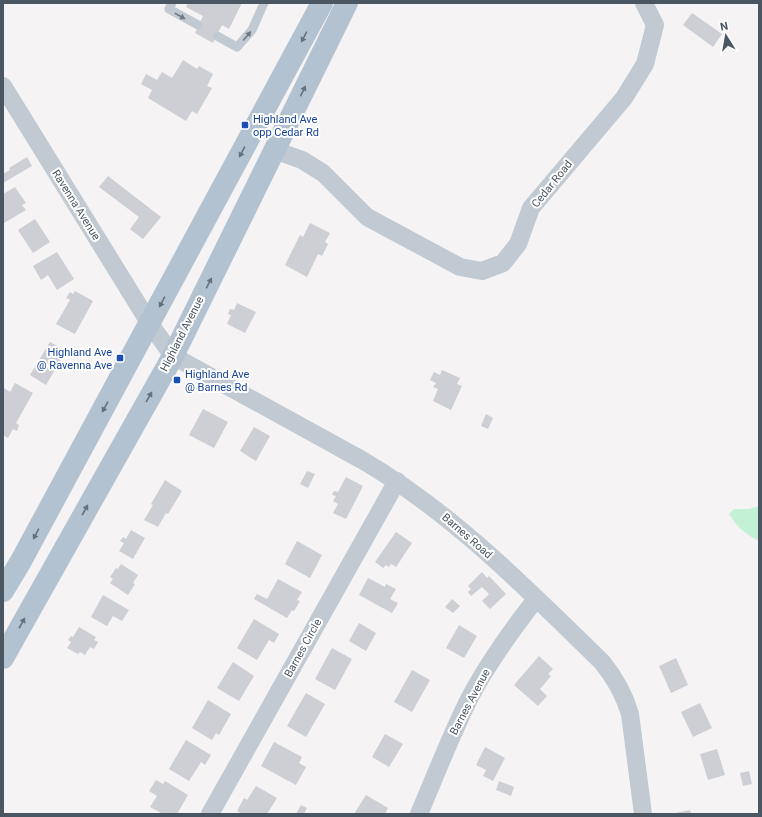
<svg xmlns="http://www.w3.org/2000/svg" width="762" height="817" viewBox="0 0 762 817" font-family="Roboto,sans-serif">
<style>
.green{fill:#c3f1d5}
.building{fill:#cdcfd5}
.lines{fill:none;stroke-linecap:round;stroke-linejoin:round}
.service{stroke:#c1cad2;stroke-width:9}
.minor{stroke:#c1cad2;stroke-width:18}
.primary{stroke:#b3c2d1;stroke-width:22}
.oneway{fill:#6e7983}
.oneway2{fill:#64717d}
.transit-dot{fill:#1a4fb4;stroke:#fff;stroke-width:1.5}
.labels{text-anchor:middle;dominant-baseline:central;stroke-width:4;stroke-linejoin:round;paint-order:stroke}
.transit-label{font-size:11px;fill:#164399;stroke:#fff;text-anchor:start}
.street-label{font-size:11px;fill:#4a5661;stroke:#fff}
</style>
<rect width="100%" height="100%" fill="#f5f3f3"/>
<path class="green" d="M759,506V541C745,534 737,527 729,514L734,509H749Z"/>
<g class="building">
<polygon points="188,3 242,3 229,29 222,25 213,43 195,33 203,16 186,7"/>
<polygon points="692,13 722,34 713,47 683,25"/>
<polygon points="183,60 197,69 199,66 213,74 207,86 212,88 197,114 192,111 186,121 148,98 152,90 141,84 146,74 157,80 162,72 172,78"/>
<polygon points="27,157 32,166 3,183 3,174 10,170 9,168"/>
<polygon points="108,176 161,217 143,239 130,229 139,217 99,187"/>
<polygon points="15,187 26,203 22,205 26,210 4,223 3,221 3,194"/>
<polygon points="35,219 50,242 33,253 18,230"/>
<polygon points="310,223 330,233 325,242 328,244 322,256 318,254 307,277 285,265 300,235 303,237"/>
<polygon points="57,252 74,279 57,290 48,275 41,280 33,266"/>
<polygon points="75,291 93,301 75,334 56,324 70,300 66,298 70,292 73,294"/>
<polygon points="237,303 256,312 245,333 227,324 231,315 228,314 230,309 234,310"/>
<polygon points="50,342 66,351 46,385 30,375"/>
<polygon points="442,370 460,378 457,384 462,386 451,410 433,401 438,389 433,387 436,383 430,380 434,372 440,375"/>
<polygon points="15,383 33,393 16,423 19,425 17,431 13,429 8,438 3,435 3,389 4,388 10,392"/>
<polygon points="203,409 228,422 214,448 189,435"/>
<polygon points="486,414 493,418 488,429 481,426"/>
<polygon points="254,427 270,436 256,461 240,451"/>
<polygon points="307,471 315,474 308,488 300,484"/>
<polygon points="346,477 363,486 346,519 333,513 338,504 333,501 336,496 332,495 334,491 338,492"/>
<polygon points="165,480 182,491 168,514 166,513 158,527 144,520 153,505 151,504"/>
<polygon points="131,530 145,538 133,559 119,551 124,543 120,541 123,537 126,539"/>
<polygon points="396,532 412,543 396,567 391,564 389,567 386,565 383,568 375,562"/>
<polygon points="297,541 322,555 310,578 285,564"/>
<polygon points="121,564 138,575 133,583 135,584 128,595 110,583 113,579 110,577 116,568 118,569"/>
<polygon points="482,572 487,578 489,576 506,594 490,609 482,601 489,594 482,587 471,596 468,592 471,589 468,586"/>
<polygon points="368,578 385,587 386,584 396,589 390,599 398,603 392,613 359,595"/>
<polygon points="278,579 302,592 297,600 300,601 294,611 292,610 287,618 254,599 257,594 267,599"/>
<polygon points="103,595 129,610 122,621 113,616 107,626 91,617"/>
<polygon points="452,599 460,606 453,613 445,607"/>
<polygon points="254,619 279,634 274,643 269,640 257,660 237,648"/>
<polygon points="359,623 376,633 366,651 349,641"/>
<polygon points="459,625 477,636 464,658 446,648"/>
<polygon points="79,627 96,637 94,640 98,642 94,649 90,647 85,655 80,652 78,654 67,648 71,642 68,640 71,636 73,637"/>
<polygon points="332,648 352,659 335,690 315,679"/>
<polygon points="539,656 553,669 548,674 551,676 540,689 547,696 538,706 514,685"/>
<polygon points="676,658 688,685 671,693 659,666"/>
<polygon points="233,662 254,676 239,701 217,688"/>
<polygon points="412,670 430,680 412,712 394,702"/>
<polygon points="306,693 325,704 306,737 287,726"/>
<polygon points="208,700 231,714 219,735 216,733 212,740 192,728"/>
<polygon points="700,703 712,728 693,737 681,712"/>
<polygon points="385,734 403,744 389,767 372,757"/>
<polygon points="186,740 211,755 205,765 201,762 189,781 169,769"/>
<polygon points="274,742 302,757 299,763 306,767 296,785 261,766"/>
<polygon points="485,747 505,758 493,781 483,776 486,770 476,765"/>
<polygon points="717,749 725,775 708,780 700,754"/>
<polygon points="749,771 752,784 743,786 740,773"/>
<polygon points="156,780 163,784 165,781 188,795 177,814 163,814 150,807 157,796 149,791"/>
<polygon points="499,781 514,787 511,796 496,790"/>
<polygon points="256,786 277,798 267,814 242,814 237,811 244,798 247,800"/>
<polygon points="366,795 388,808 385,814 354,814"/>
<polygon points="301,805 307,808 304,814 296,814"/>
<polygon points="690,810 691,814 675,814 675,813"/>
</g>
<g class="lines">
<g class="service">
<polyline points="172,3 169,9 198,25"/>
<polyline points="217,36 237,47 252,30 264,3"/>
</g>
<g class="minor">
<path d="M3,86L150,324L173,356L362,460C453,513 527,589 602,662C615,678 624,694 630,714L643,814"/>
<polyline points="274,150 302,160 323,173 367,217 460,267 482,271 503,263 518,244 531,208 624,98 645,64 655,25 644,3"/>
<polyline points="210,814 397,481"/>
<path d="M419,814C435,776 450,738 468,701C487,664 511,631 536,599"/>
</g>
<g class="primary">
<polyline points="3,591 21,561 322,3"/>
<polyline points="3,658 173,356 347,3"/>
</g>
</g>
<defs><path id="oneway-solid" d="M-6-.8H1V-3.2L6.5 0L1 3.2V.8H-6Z"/></defs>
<g class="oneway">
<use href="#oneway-solid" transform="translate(180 16) rotate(29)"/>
<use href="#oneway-solid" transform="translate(247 36) rotate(-49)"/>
</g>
<g class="oneway2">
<use href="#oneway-solid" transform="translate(304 37) rotate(118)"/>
<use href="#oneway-solid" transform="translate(303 91) rotate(-64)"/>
<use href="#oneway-solid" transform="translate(242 152) rotate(118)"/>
<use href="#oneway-solid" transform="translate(209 283) rotate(-63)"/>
<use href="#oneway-solid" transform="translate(162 302) rotate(118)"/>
<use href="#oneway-solid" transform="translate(149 397) rotate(-60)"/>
<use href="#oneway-solid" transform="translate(105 407) rotate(119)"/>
<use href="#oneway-solid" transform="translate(85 510) rotate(-61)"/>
<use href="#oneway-solid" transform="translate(36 534) rotate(118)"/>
<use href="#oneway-solid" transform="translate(22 623) rotate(-61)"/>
</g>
<g class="transit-dot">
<rect x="241" y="121" width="8" height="8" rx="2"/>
<rect x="116" y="354" width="8" height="8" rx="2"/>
<rect x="173" y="376" width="8" height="8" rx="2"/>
</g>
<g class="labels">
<g class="transit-label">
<text x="253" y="119">Highland Ave<tspan x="253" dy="13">opp Cedar Rd</tspan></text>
<text x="112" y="352" text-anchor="end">Highland Ave<tspan x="112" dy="13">@ Ravenna Ave</tspan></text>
<text x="185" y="374">Highland Ave<tspan x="185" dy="13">@ Barnes Rd</tspan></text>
</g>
<g class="street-label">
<text transform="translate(552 184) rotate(-51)">Cedar Road</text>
<text transform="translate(76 205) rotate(58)">Ravenna Avenue</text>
<text transform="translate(182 334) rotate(-63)">Highland Avenue</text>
<text transform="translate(467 536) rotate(41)">Barnes Road</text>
<text transform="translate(303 648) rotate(-61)">Barnes Circle</text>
<text transform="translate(470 702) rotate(-62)">Barnes Avenue</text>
</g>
</g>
<rect width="762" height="817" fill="none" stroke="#4a5661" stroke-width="8"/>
<g transform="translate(726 36) rotate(349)" stroke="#ffffff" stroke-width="3" paint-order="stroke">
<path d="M0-3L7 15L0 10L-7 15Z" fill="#4a5661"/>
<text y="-6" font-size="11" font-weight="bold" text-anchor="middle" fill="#4a5661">N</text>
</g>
</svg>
